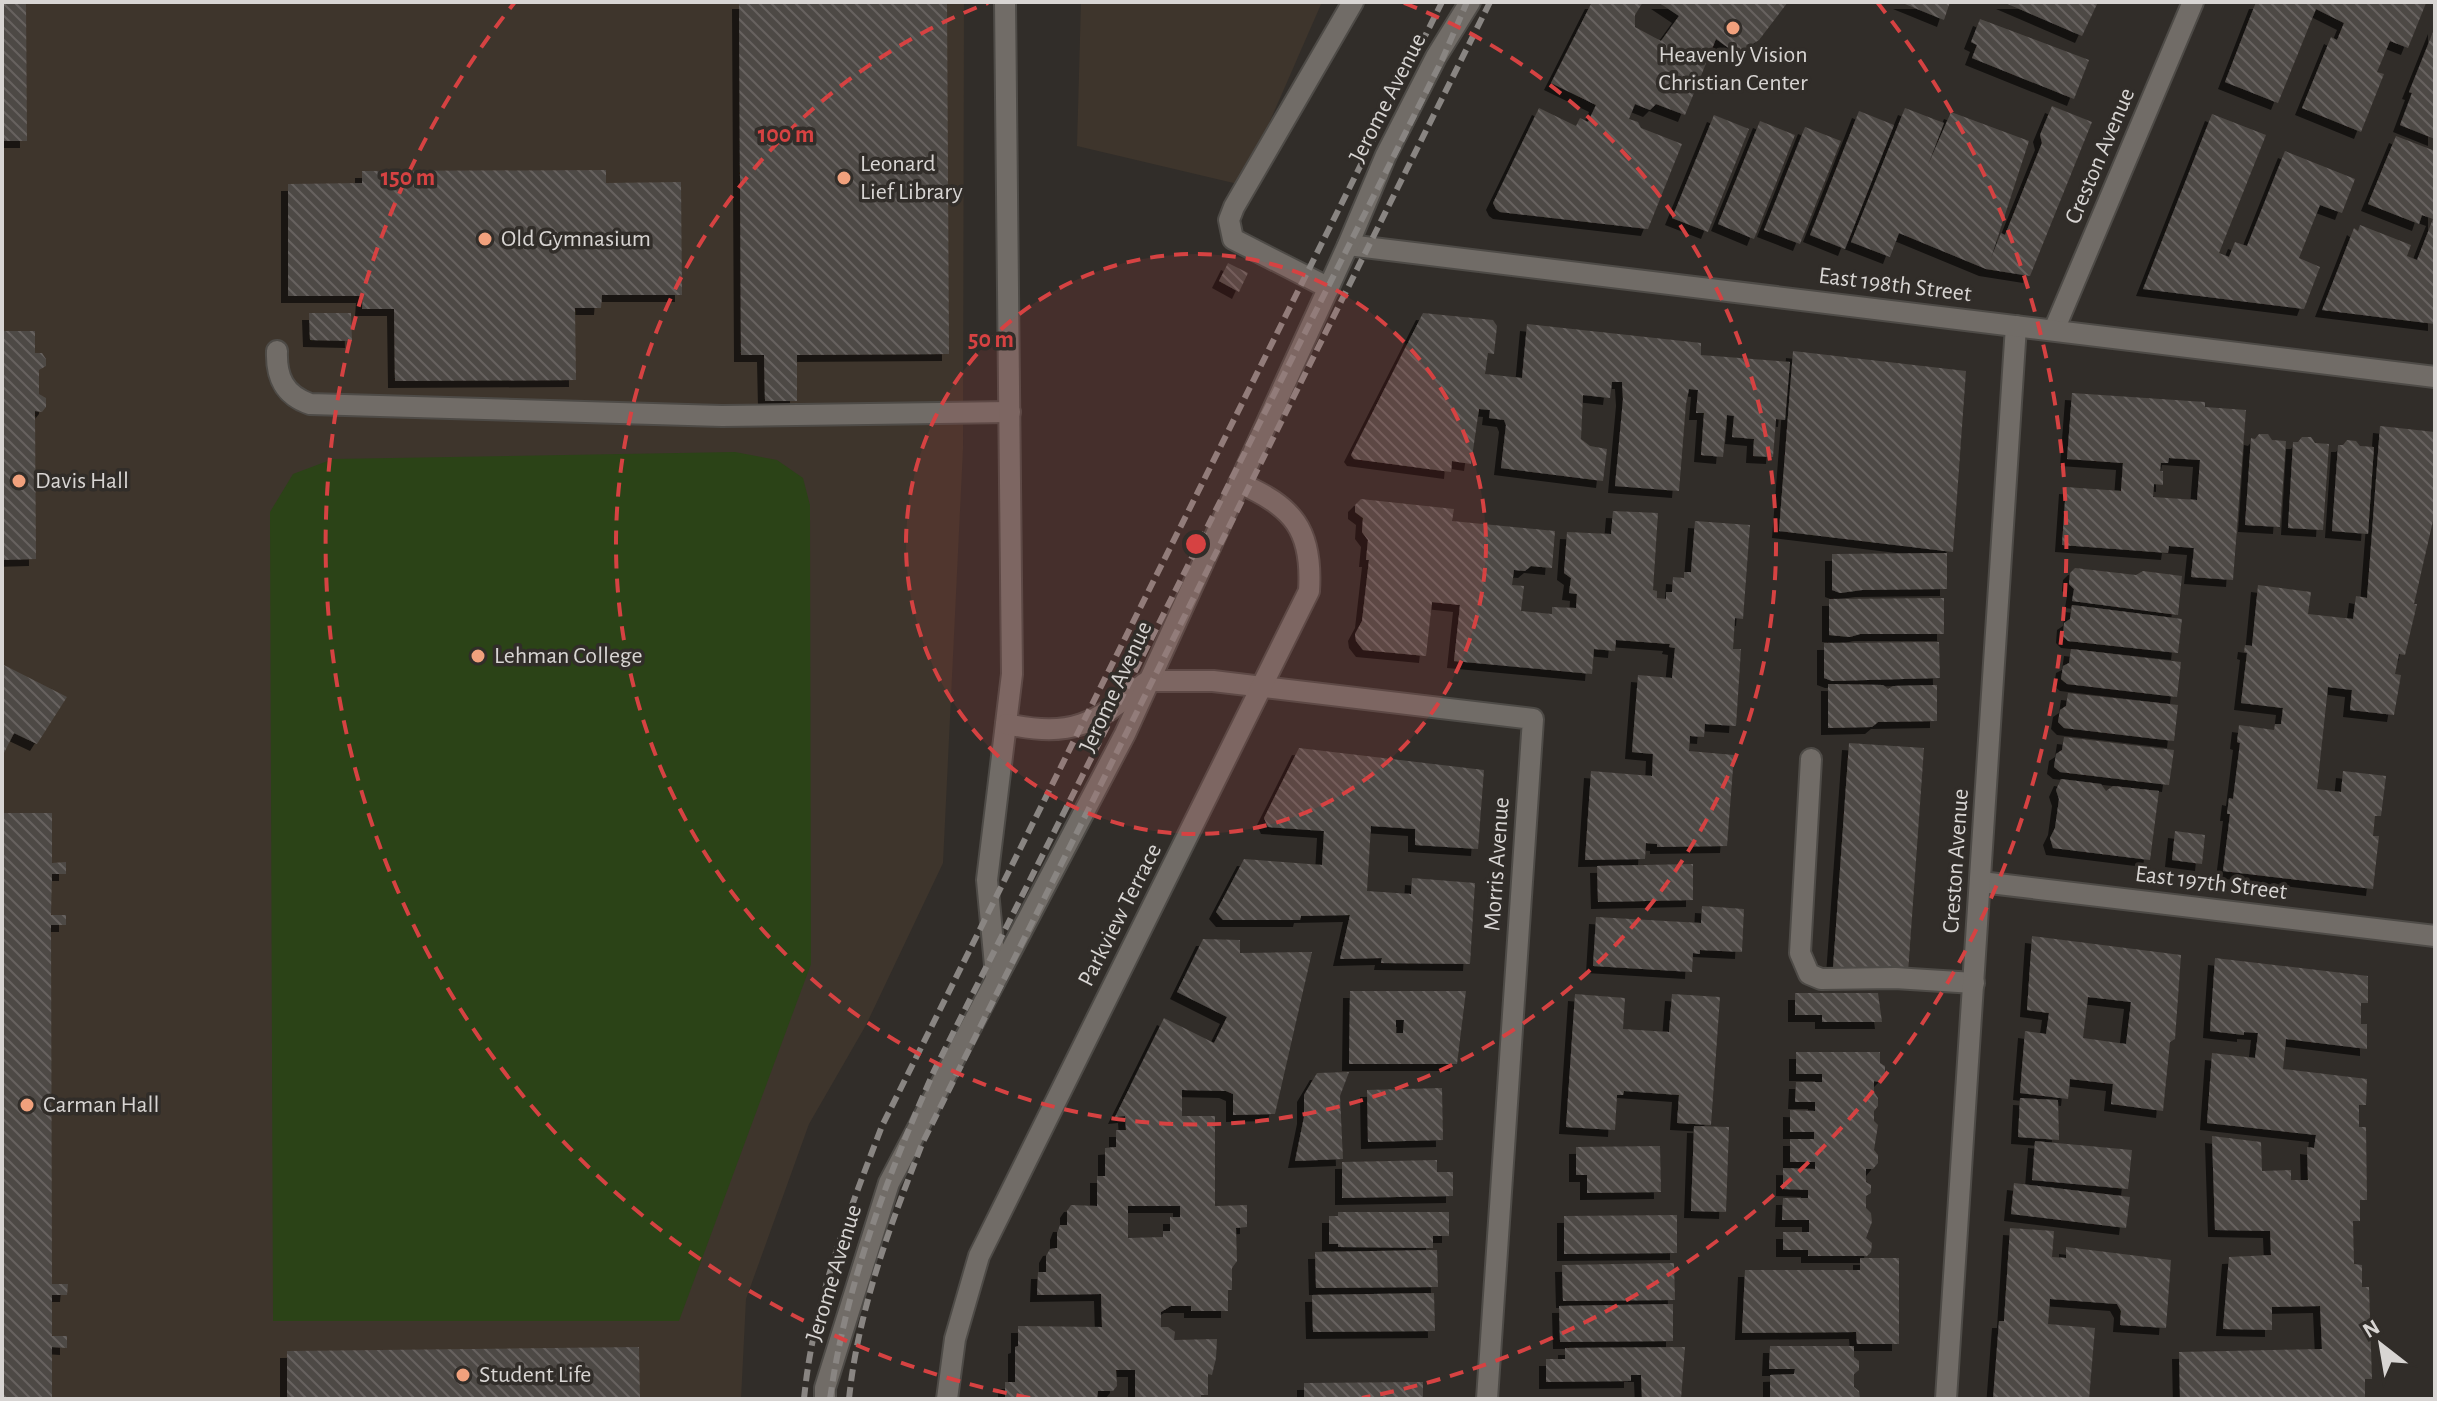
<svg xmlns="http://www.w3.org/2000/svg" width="2437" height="1401" viewBox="0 0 2437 1401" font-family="'Alegreya Sans',sans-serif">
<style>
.built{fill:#3e352c}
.garden{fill:#2b4317}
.building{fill:url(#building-back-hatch);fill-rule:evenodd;filter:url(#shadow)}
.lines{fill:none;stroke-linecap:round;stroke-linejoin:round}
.service-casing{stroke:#4e4b47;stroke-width:24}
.minor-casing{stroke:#4e4b47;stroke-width:24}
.tertiary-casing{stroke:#4e4b47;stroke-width:24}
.secondary-casing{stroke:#4e4b47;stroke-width:24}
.service{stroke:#716c67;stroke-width:20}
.minor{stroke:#716c67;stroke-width:20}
.tertiary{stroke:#716c67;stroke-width:20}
.secondary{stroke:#716c67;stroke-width:20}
.rail{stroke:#898582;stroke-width:6;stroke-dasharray:12 6;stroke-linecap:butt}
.ring{fill:none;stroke:#d64242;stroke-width:4;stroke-dasharray:14 10}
.poi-dot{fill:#f1a17d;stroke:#312d29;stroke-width:3}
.labels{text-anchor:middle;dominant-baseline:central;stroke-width:7;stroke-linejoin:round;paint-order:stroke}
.poi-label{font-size:24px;fill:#d8d5d3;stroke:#312d29;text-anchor:start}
.street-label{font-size:24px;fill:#d8d5d3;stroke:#312d29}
.centre{fill:#d64242;stroke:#312d29;stroke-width:4}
.ring-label{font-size:24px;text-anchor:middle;font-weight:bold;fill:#d64242;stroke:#312d29;stroke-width:7;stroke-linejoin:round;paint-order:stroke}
</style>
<defs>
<pattern id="building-back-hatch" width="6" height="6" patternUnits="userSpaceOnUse" patternTransform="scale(2)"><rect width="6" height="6" fill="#4e4945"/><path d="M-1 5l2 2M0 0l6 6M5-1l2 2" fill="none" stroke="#67625f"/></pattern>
<filter id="shadow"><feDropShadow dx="-7" dy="7" stdDeviation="0" flood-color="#0009"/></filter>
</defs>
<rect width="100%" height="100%" fill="#312d29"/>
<g class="built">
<polygon points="2,2 964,2 963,449 943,863 866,1025 809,1124 746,1299 741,1399 2,1399"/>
<polygon points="1081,2 1322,2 1242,185 1077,146"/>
</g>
<polygon class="garden" points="735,452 777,460 803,478 810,505 811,964 679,1321 273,1321 270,512 293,474 333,459"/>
<g class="building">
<polygon points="2,2 26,2 27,141 2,141"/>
<polygon points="739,2 947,2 949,354 797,355 797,401 765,401 764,355 741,355"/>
<polygon points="1592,2 1643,2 1635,15 1635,27 1661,41 1679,16 1658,2 1788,2 1759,40 1737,54 1716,39 1685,115 1656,104 1650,110 1635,104 1629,119 1638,122 1641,128 1682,144 1648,229 1500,212 1496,209 1493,203 1539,108 1576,126 1580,118 1588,122 1596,105 1551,83"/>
<polygon points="1900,2 1950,2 1944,20"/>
<polygon points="2003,2 2098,2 2082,36"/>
<polygon points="2256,2 2423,2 2426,3 2408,48 2390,41 2377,72 2384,74 2361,132 2302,108 2331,37 2337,40 2344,23 2316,9 2278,103 2225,82"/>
<polygon points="1980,19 2089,60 2074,99 1972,58 1977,45 1971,42"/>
<polygon points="2435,27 2435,139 2400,125 2412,93 2409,92"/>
<polygon points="2052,106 2092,122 2030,276 1986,269 1899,233 1890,257 1851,242 1905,108 1944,123 1928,165 1951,112 2029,141 1991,258 2001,233 2005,235 2042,143 2040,135"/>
<polygon points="1859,111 1894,125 1845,249 1810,235"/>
<polygon points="2212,114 2266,135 2219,253 2229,257 2235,242 2247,246 2285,151 2355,179 2342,213 2320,205 2299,258 2320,267 2304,309 2143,289"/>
<polygon points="1714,115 1749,129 1708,232 1672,218"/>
<polygon points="1760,121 1795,135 1754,239 1718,224"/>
<polygon points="1805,127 1841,141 1800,244 1764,230"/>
<polygon points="2396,136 2435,151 2435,324 2322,310 2354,228 2358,231 2360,225 2411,245 2407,256 2417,260 2433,219 2422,215 2419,224 2368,204"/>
<polygon points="606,170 606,183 681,182 682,295 602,295 601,308 575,308 576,380 395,381 394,309 362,309 363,296 288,296 288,184 362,183 362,171"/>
<polygon points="1228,263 1248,273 1239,292 1219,281"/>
<polygon points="309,313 351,313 352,341 310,340"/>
<polygon points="1423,313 1493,320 1497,326 1494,354 1488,353 1485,374 1522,378 1527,324 1701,343 1701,355 1790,362 1785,420 1776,419 1773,457 1753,456 1754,439 1732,437 1734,416 1727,415 1723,457 1701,455 1704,413 1696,413 1698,390 1689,389 1686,404 1679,491 1615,486 1623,399 1622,382 1612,382 1610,398 1583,395 1581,439 1590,446 1607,449 1603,481 1501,468 1506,425 1504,420 1489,418 1490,410 1479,409 1471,464 1452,461 1451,472 1354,459 1351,455"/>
<polygon points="2,331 35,331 35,353 42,353 46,359 46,366 39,370 39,394 46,398 46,407 42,412 35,411 36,559 2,560"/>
<polygon points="1793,351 1966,371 1953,552 1779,531"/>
<path d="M2072,393L2205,402V407L2246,410L2233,580L2191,577L2194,548L2169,546L2168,553L2062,545L2066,487L2121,491L2123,463L2067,459ZM2169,458L2200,460L2197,500L2153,497L2154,484L2163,485V471H2160L2161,463H2168Z"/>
<polygon points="2380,426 2435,432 2435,512 2414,604 2417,604 2405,655 2399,654 2395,674 2401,675 2394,715 2350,710 2352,690 2328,687 2317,789 2341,792 2343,771 2386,776 2381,816 2375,816 2373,836 2379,836 2373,889 2223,871 2230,814 2227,814 2229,798 2233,799 2240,743 2237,742 2239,725 2274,730 2275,724 2281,724 2283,708 2241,703 2247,653 2244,652 2245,645 2252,646 2258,585 2311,592 2308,614 2353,619 2356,596 2367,598"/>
<polygon points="2259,434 2268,434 2272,440 2286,441 2280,527 2245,525 2251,438 2255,439"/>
<polygon points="2302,437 2311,437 2315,443 2329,444 2323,530 2288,528 2293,442 2298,442"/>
<polygon points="2347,440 2356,441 2360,446 2374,447 2368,534 2332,531 2338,445 2343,445"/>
<polygon points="1361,499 1454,509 1452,521 1555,531 1552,568 1531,566 1525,571 1514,570 1512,585 1524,586 1521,611 1552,614 1552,607 1576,608 1577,594 1569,593 1571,578 1564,573 1567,532 1611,534 1613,511 1658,513 1653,590 1657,591 1657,598 1666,599 1666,592 1672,592 1673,577 1684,578 1684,572 1691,572 1695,521 1750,525 1743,619 1735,618 1733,649 1741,649 1736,726 1705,724 1704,737 1690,736 1689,751 1734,755 1727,846 1657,847 1657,844 1646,843 1645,859 1585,860 1591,771 1652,776 1653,754 1632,752 1638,675 1672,678 1675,648 1669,647 1670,644 1616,640 1615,651 1594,649 1592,674 1454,661 1460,605 1432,602 1426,656 1363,650 1356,641 1355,634 1362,621 1369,560 1366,560 1368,540 1362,532 1363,518 1355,512 1355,505"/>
<polygon points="1947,553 1947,589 1862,590 1840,593 1832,590 1832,554"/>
<polygon points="2075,568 2136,575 2143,571 2182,576 2178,615 2072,601 2074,589 2069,584 2070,573"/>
<polygon points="1944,598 1944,634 1860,634 1850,637 1829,635 1829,599"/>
<polygon points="2072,605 2182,619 2178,653 2068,641 2063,636 2064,623 2070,619"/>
<polygon points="1939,642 1940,678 1832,681 1824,678 1824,643"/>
<polygon points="2071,649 2181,662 2177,697 2067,684 2061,679 2063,666 2069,663"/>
<polygon points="2,664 67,697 37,744 14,733 2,757"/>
<polygon points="1828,684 1883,685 1888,689 1893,686 1937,685 1937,721 1878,722 1872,727 1828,728"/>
<polygon points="2068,693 2178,705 2174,741 2064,728 2058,722 2060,710 2066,706"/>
<polygon points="2064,737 2174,750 2169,785 2060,772 2054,767 2056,754 2062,750"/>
<polygon points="1849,743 1924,748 1908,973 1833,968"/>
<polygon points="1299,748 1484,770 1478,849 1415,845 1415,829 1371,826 1367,891 1411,894 1412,878 1475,883 1470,964 1381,963 1382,958 1340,959 1350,915 1301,916 1300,920 1223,920 1216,912 1244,859 1322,865 1324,831 1268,827 1264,818"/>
<polygon points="2061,779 2101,784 2106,791 2113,786 2159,791 2150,860 2053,848 2050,838 2055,828 2059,799 2056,790"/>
<polygon points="2,813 52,813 52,863 66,862 66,874 52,874 51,915 66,915 66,925 51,925 52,1284 68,1284 67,1295 52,1295 52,1336 67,1336 67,1348 52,1347 52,1397 2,1397"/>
<polygon points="2175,831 2205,835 2202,864 2172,860"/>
<polygon points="1693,864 1693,900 1598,902 1597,866"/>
<polygon points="1702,906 1744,909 1742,952 1700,950 1700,954 1693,953 1692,972 1593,966 1596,917 1701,923"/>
<path d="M2032,936L2181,955L2175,1039L2170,1042L2163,1111L2111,1104L2113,1084L2070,1079L2068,1099L2020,1093L2025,1031L2046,1034L2049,1013L2027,1010ZM2088,997L2131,1002L2126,1044L2083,1038Z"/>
<path d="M1203,939L1240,940V953L1312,952L1275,1114L1233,1115V1094L1226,1091L1182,1090V1116H1215V1206L1247,1205V1227L1236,1228L1237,1261L1232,1268V1290H1228V1311H1191V1306H1171L1161,1312V1327H1168L1175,1332L1174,1340L1217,1339L1216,1358L1212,1375L1208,1374V1395H1201V1399H1135V1370H1116L1117,1386L1113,1391H1098L1097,1399H1005V1382H1015V1347L1018,1346V1326L1102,1327L1101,1294L1037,1295L1038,1272H1046V1256L1050,1249L1057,1248V1233L1060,1225H1067V1211L1071,1205L1097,1206V1176H1105V1148L1116,1147V1130H1126L1125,1116L1115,1117L1164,1018L1214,1043L1227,1017L1177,992ZM1128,1206H1180V1217H1170V1231H1163V1237L1128,1238Z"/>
<polygon points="2215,958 2368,976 2368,1003 2361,1003 2361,1024 2367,1024 2367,1049 2286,1039 2283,1069 2367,1079 2366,1105 2359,1105 2359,1127 2366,1127 2367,1200 2360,1200 2360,1221 2353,1221 2354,1264 2362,1265 2362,1287 2369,1287 2372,1379 2365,1379 2365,1399 2180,1399 2179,1352 2322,1349 2320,1306 2272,1307 2272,1330 2223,1329 2229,1257 2271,1255 2270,1231 2215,1230 2212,1136 2261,1142 2262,1171 2291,1170 2291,1180 2308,1180 2307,1147 2314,1148 2316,1135 2207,1123 2212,1053 2255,1058 2258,1033 2244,1032 2244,1035 2210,1031"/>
<path d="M1350,991H1466L1457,1064H1349ZM1396,1020H1404L1403,1033H1396Z"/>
<polygon points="1795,993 1878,993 1882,1022 1822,1022 1822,1015 1795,1015"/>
<polygon points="1575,994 1625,998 1623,1029 1669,1032 1672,994 1720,997 1711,1125 1677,1123 1679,1095 1624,1091 1623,1095 1617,1095 1615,1130 1566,1127"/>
<polygon points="1796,1052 1880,1052 1880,1063 1885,1066 1885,1076 1879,1082 1874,1081 1874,1092 1878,1098 1878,1106 1874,1111 1874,1121 1878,1125 1874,1150 1878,1155 1878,1163 1873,1169 1866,1169 1866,1182 1871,1185 1871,1193 1866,1196 1866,1208 1871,1213 1872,1222 1866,1238 1872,1243 1871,1252 1867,1256 1808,1256 1808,1250 1783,1250 1783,1232 1809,1232 1809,1220 1782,1220 1783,1198 1808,1198 1808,1190 1783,1189 1783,1168 1815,1169 1815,1162 1790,1162 1790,1139 1814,1139 1814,1132 1790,1132 1790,1110 1815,1111 1815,1102 1795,1102 1796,1082 1822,1082 1822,1074 1796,1074"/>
<polygon points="1349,1072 1340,1096 1343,1159 1295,1161 1304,1117 1304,1095 1317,1073"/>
<polygon points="1442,1088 1443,1140 1368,1142 1367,1090"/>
<polygon points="2020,1098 2058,1100 2059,1140 2018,1137"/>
<polygon points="1694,1126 1729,1127 1726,1212 1691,1211"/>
<polygon points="2035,1141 2132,1150 2128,1189 2032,1180"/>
<polygon points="1660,1146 1661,1192 1587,1193 1587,1175 1576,1175 1576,1147"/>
<polygon points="1437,1160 1437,1172 1453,1172 1453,1196 1342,1198 1342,1162"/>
<polygon points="2014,1183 2130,1197 2126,1228 2011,1214"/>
<polygon points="1338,1212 1449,1212 1449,1236 1433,1236 1433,1248 1338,1247 1338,1244 1329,1244 1329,1216 1338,1216"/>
<polygon points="1677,1215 1677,1253 1564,1254 1564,1216"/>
<polygon points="2010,1228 2054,1231 2052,1257 2066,1258 2066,1247 2171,1260 2166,1328 2120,1325 2121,1311 2117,1304 2050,1299 2048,1324 2095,1328 2089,1399 1993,1399 1999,1321 2004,1321"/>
<polygon points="1437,1250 1438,1287 1316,1288 1315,1252"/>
<polygon points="1860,1258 1899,1258 1899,1344 1857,1344 1856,1332 1742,1333 1745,1270 1860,1270"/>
<polygon points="1674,1263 1675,1300 1563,1301 1562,1265"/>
<polygon points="1434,1293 1435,1331 1313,1332 1312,1295"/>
<polygon points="1673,1304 1673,1341 1560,1342 1559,1306"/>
<polygon points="1770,1346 1854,1346 1854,1357 1859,1361 1859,1370 1854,1374 1854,1387 1859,1391 1860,1399 1770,1398 1770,1375 1794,1374 1795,1369 1769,1369"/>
<polygon points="639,1347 640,1399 287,1399 287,1351"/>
<polygon points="1685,1347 1681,1399 1642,1399 1641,1375 1631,1375 1631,1381 1546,1382 1546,1359 1565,1359 1565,1348"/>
<polygon points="1423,1382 1423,1399 1304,1399 1304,1383"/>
</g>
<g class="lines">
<defs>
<g id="service">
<polyline points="1329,288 1233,239 1229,220 1234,207 1353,2"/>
<path d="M277,351C276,377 284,395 310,404L722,416L1010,412"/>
<polyline points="1811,759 1800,953 1809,974 1821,979 1895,978 1974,983"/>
<polyline points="996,976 987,880 1012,674 1005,2"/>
</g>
<g id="minor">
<polyline points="2054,330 2193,2"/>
<polyline points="1149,681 1213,681 1533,719 1487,1399"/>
<polyline points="1981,882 2435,936"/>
<path d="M947,1399L955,1339L979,1256L1309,591C1313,530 1293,506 1239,483"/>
<polyline points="1946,1399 2016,326"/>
</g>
<polyline id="tertiary" points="1348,245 2435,377"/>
<g id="secondary">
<path d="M1006,724C1073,738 1094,724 1145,683"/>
<polyline points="825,1399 825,1388 889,1183 1125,734 1348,245 1386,155 1436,57 1470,2"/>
</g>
</defs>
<use href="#service" class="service-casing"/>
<use href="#minor" class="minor-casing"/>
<use href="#tertiary" class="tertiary-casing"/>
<use href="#secondary" class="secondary-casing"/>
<use href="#service" class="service"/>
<use href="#minor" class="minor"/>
<use href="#tertiary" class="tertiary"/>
<use href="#secondary" class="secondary"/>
<g class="rail">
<path d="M804,1399C813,1304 848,1214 882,1126L1442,2"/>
<path d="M830,1399C846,1284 887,1177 934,1071L1442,60L1467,2"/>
<path d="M849,1399C858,1310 890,1226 922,1144L1490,2"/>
</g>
</g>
<circle cx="1196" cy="544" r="290" fill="#d64242" fill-opacity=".12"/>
<g class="ring">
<circle cx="1196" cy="544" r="290"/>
<path d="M1404 3A580 580 0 1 1 988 3"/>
<path d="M1030 1398A870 870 0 0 1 515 2M1877 2A870 870 0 0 1 1362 1398"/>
</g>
<g class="poi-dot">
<circle cx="1733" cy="28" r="8"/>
<circle cx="844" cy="178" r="8"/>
<circle cx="485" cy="239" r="8"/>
<circle cx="19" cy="481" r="8"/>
<circle cx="478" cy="656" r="8"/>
<circle cx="27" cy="1105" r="8"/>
<circle cx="463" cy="1375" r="8"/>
</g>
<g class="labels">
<g class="poi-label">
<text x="1733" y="55" text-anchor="middle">Heavenly Vision<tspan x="1733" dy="28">Christian Center</tspan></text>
<text x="860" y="164">Leonard<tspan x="860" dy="28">Lief Library</tspan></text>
<text x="501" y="239">Old Gymnasium</text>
<text x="35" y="481">Davis Hall</text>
<text x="494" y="656">Lehman College</text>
<text x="43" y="1105">Carman Hall</text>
<text x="479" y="1375">Student Life</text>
</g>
<g class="street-label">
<text transform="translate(1388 98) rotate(-63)">Jerome Avenue</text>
<text transform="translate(2100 156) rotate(-67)">Creston Avenue</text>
<text transform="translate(1895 285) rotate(7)">East 198th Street</text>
<text transform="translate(1116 687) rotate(-65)">Jerome Avenue</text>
<text transform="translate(1956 861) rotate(-86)">Creston Avenue</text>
<text transform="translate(1497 864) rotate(-86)">Morris Avenue</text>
<text transform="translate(2211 883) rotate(7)">East 197th Street</text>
<text transform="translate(1120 915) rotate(-63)">Parkview Terrace</text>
<text transform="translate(834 1273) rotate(-73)">Jerome Avenue</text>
</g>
</g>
<circle cx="1196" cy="544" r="12" class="centre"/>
<g class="ring-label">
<text x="786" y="142">100 m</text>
<text x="408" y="185">150 m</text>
<text x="991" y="347">50 m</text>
</g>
<rect width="2437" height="1401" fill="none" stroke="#d8d5d3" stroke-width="8"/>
<g transform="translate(2381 1345) rotate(329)" stroke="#312d29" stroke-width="6" paint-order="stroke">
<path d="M0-6L14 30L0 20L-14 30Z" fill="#d8d5d3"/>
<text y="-12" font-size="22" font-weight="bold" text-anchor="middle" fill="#d8d5d3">N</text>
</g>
</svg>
